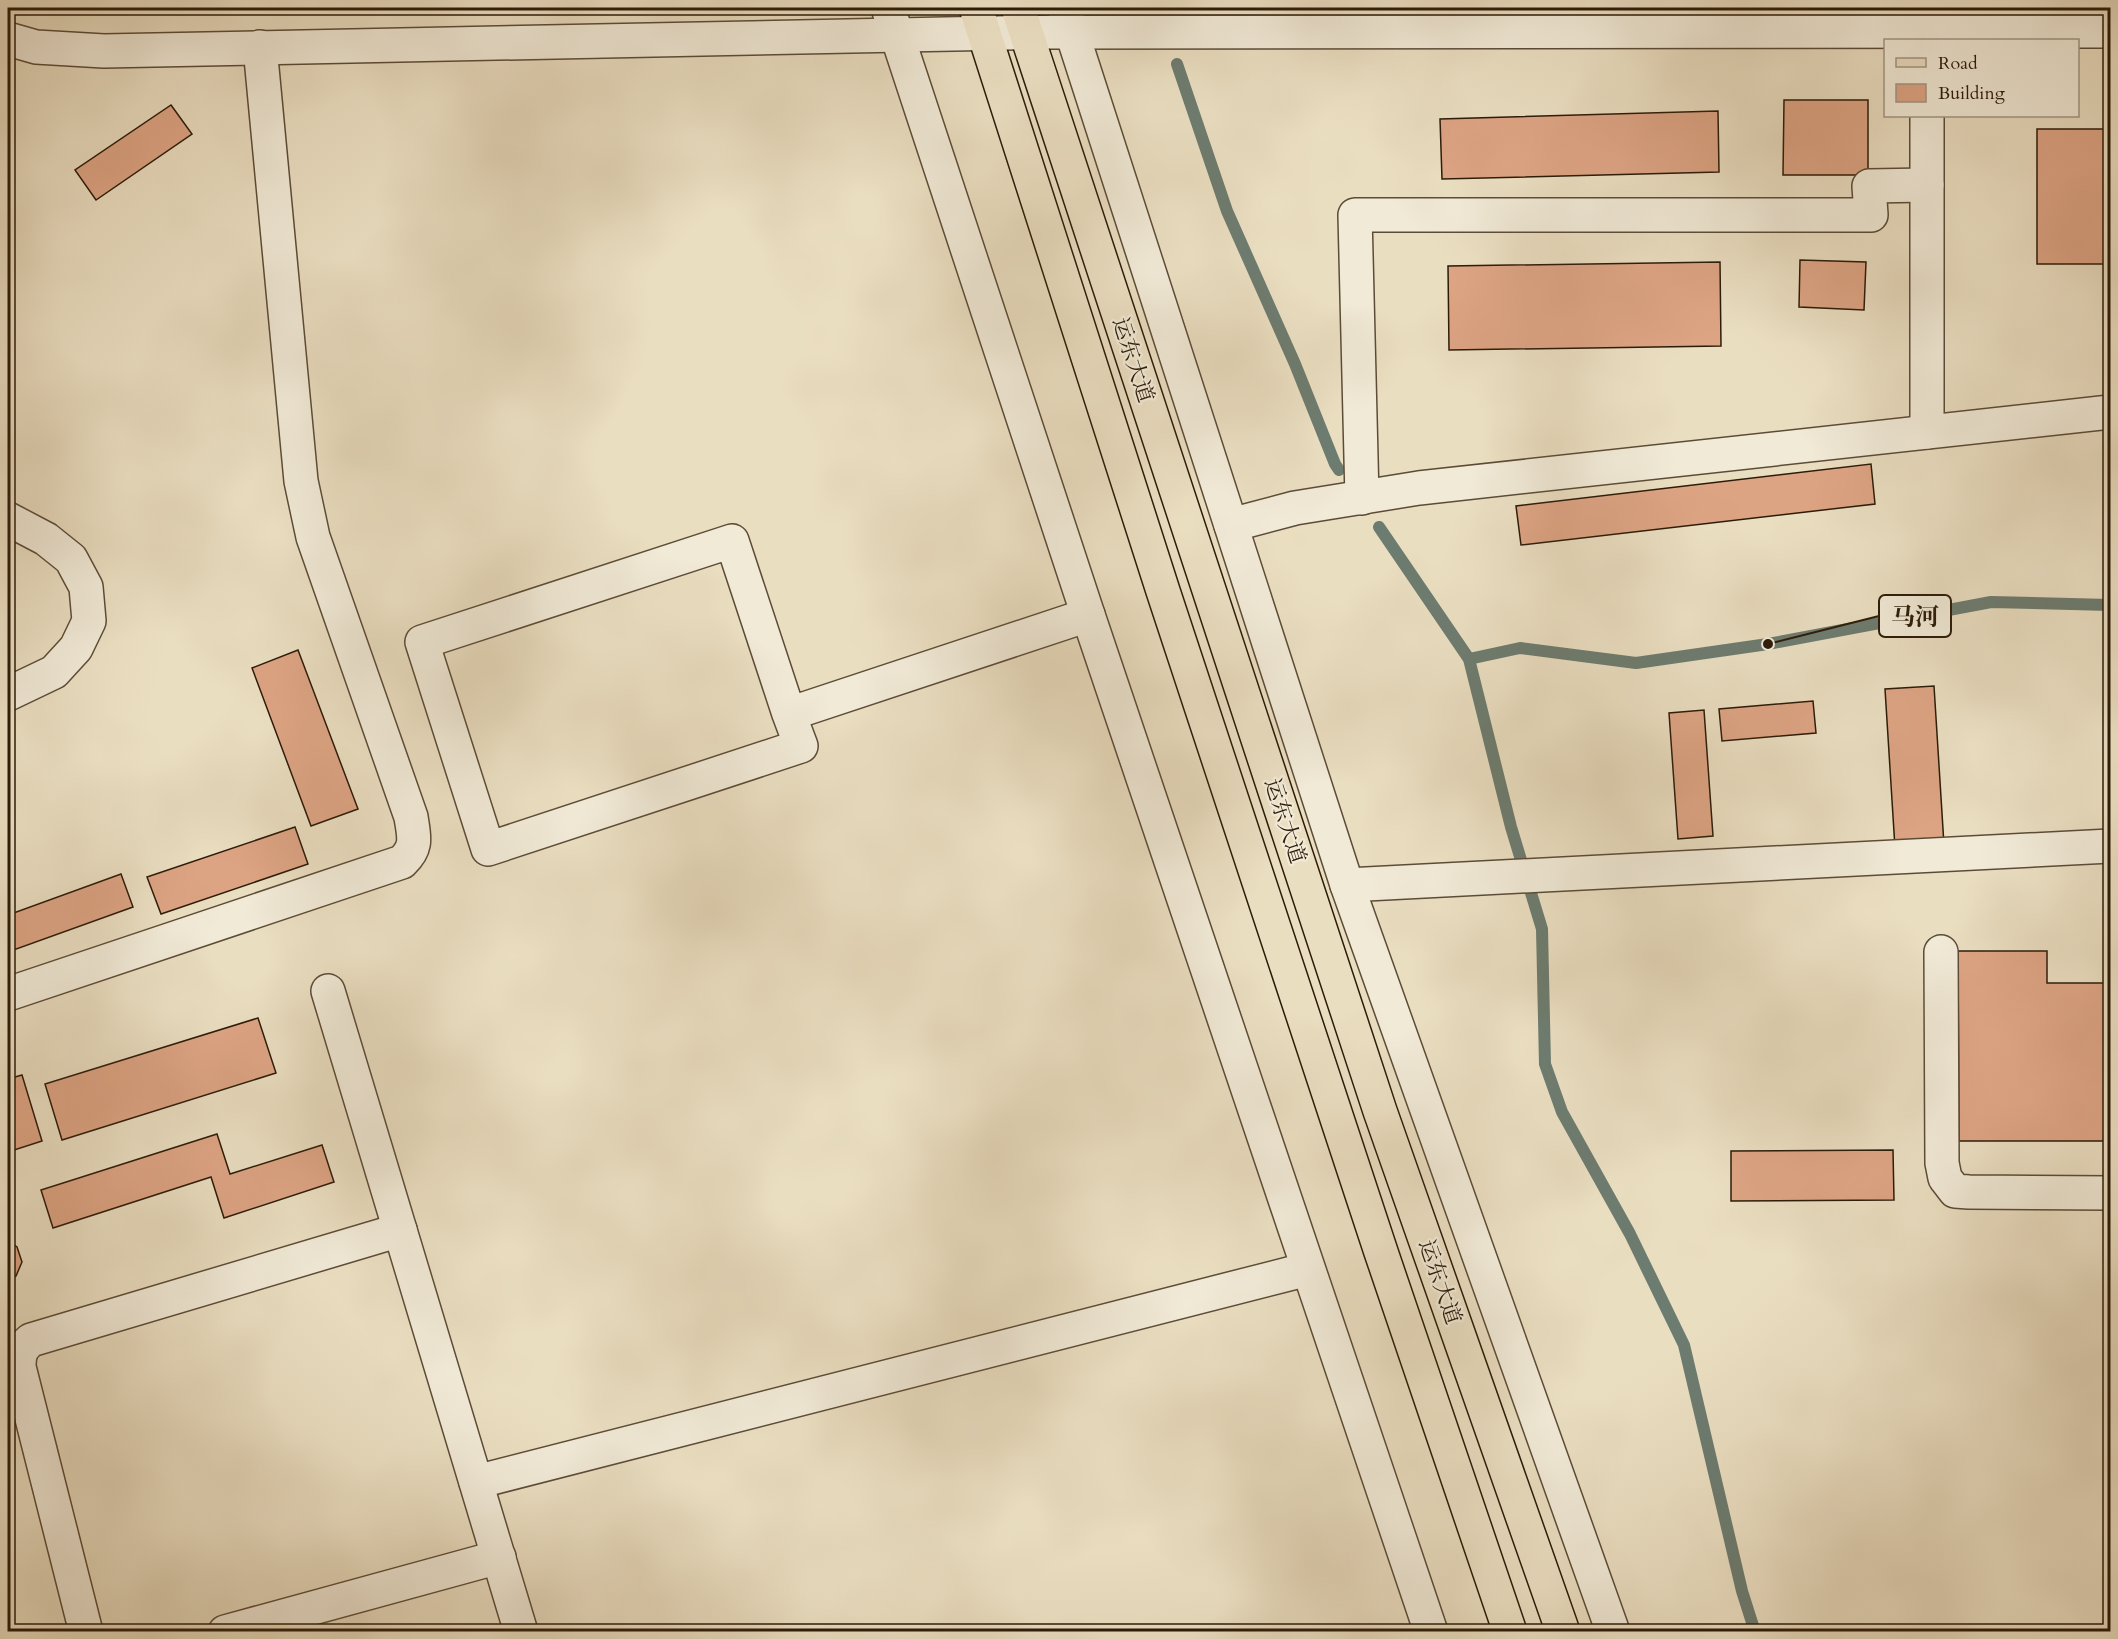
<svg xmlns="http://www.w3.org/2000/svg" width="2118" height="1639" viewBox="0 0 2118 1639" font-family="Cardo,'Noto Serif SC',serif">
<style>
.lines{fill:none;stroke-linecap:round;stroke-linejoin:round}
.stream{stroke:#6d7c70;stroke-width:12}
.building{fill:#dda484;stroke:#2c1b09;stroke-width:1.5}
.minor-casing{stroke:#5c4c37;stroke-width:36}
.major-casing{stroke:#2c1b09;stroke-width:36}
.minor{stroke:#f1ead7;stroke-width:33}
.major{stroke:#eadec1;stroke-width:33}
.labels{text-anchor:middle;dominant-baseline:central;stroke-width:4.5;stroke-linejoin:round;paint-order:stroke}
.street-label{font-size:22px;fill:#2c1b09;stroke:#f1ead7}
.leader{fill:none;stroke:#2c1b09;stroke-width:2}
.callout-dot{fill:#2c1b09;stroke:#f1ead7;stroke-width:2}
.callout{fill:#f1ead7;stroke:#2c1b09;stroke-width:2}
.callout-label{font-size:24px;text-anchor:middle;font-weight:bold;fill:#2c1b09}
</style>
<rect width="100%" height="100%" fill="#eadec1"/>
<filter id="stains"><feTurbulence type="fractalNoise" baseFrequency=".00333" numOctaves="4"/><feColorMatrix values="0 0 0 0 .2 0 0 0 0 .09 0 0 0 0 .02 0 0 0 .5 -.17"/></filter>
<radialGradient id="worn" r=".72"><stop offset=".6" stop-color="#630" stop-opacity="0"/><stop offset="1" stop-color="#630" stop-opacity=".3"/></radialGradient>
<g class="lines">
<g class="stream">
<polyline points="1177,64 1227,211 1295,364 1335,464 1339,470"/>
<polyline points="1379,527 1469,659 1511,827 1542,929 1545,1064 1562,1112 1630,1234 1684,1345 1742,1591 1755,1632"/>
<polyline points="1469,659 1520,648 1636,663 1768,644 1991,602 2110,605"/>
</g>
</g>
<g class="building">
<polygon points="1784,100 1868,100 1868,175 1783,175"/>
<polygon points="171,105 192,134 96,200 75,170"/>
<polygon points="1718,111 1719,172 1442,179 1440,119"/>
<rect x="2037" y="129" width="73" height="135"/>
<polygon points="1800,260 1866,262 1864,310 1799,307"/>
<polygon points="1720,262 1721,346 1449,350 1448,266"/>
<polygon points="1871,464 1875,504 1521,545 1516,506"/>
<polygon points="298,650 358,809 311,826 252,668"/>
<polygon points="1934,686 1944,845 1895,848 1885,689"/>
<polygon points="1813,701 1816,733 1722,741 1719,709"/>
<polygon points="1704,710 1713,836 1678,839 1669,713"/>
<polygon points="295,827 308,864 161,914 147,877"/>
<polygon points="121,874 133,907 8,952 8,915"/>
<polygon points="1958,951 2047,951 2047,983 2110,983 2110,1141 1959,1141"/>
<polygon points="258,1018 276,1073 62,1140 45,1084"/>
<polygon points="22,1075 42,1141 8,1152 8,1079"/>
<polygon points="217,1134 230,1174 322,1145 334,1182 224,1218 211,1177 53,1228 41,1190"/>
<polygon points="1893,1150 1894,1200 1731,1201 1731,1151"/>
<polygon points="8,1240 17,1247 22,1262 16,1276 8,1282"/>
</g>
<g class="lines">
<defs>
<g id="minor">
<polyline points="888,8 1088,615 1431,1632"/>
<polyline points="1064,8 1347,885 1613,1632"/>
<polyline points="8,39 36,47 104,51 1049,32 2110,31"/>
<polyline points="1927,432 1927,116"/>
<polyline points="1362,498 1355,215 1871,215 1869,186 1927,185"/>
<polyline points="8,519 46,539 71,559 86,587 89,621 76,648 54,672 8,694"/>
<polyline points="1231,525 1295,508 1419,488 2110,412"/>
<polyline points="789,714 801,746 488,849 422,642 732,541 789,714 1088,615"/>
<polyline points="1347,885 2110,846"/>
<polyline points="1941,952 1942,1163 1945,1178 1955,1191 1969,1192 2110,1193"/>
<polyline points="328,991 521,1632"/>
<path d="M8,994L402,862C418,847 414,837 411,817L313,537L301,481L260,47"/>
<polyline points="476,1482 1308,1269"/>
<path d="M86,1632L19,1367C19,1354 21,1348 31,1340L400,1230"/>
<polyline points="225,1632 499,1557"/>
</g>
<g id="major">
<polyline points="976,8 1163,591 1381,1252 1510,1632"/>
<polyline points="1018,8 1380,1111 1563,1632"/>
</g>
</defs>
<use href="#minor" class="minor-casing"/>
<use href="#major" class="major-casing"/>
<use href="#minor" class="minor"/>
<use href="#major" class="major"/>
</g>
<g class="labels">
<g class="street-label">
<text transform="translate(1133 360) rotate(72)">运东大道</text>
<text transform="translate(1285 821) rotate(72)">运东大道</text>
<text transform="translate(1440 1282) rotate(71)">运东大道</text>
</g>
</g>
<path class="leader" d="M1768 644L1879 616"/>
<circle class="callout-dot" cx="1768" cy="644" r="6"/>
<rect class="callout" x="1879" y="595" width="72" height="42" rx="6"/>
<g class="callout-label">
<text x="1915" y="625">马河</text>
</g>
<rect width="2118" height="1639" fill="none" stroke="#eadec1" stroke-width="30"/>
<rect x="9" y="9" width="2100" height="1621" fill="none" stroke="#2c1b09" stroke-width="3"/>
<rect x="15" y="15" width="2088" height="1609" fill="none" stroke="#2c1b09" stroke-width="1.5"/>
<rect x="1884" y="39" width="195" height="78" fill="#f1ead7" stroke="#a29785" stroke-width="1.5"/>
<rect x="1896" y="58" width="30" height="9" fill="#eadec1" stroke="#a29785" stroke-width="1.5"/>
<text x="1938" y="69" font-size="18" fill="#2c1b09">Road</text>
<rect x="1896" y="84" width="30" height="18" fill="#dda484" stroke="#a29785" stroke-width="1.5"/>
<text x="1938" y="99" font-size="18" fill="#2c1b09">Building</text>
<rect width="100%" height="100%" filter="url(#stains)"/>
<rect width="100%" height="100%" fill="url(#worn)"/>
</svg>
